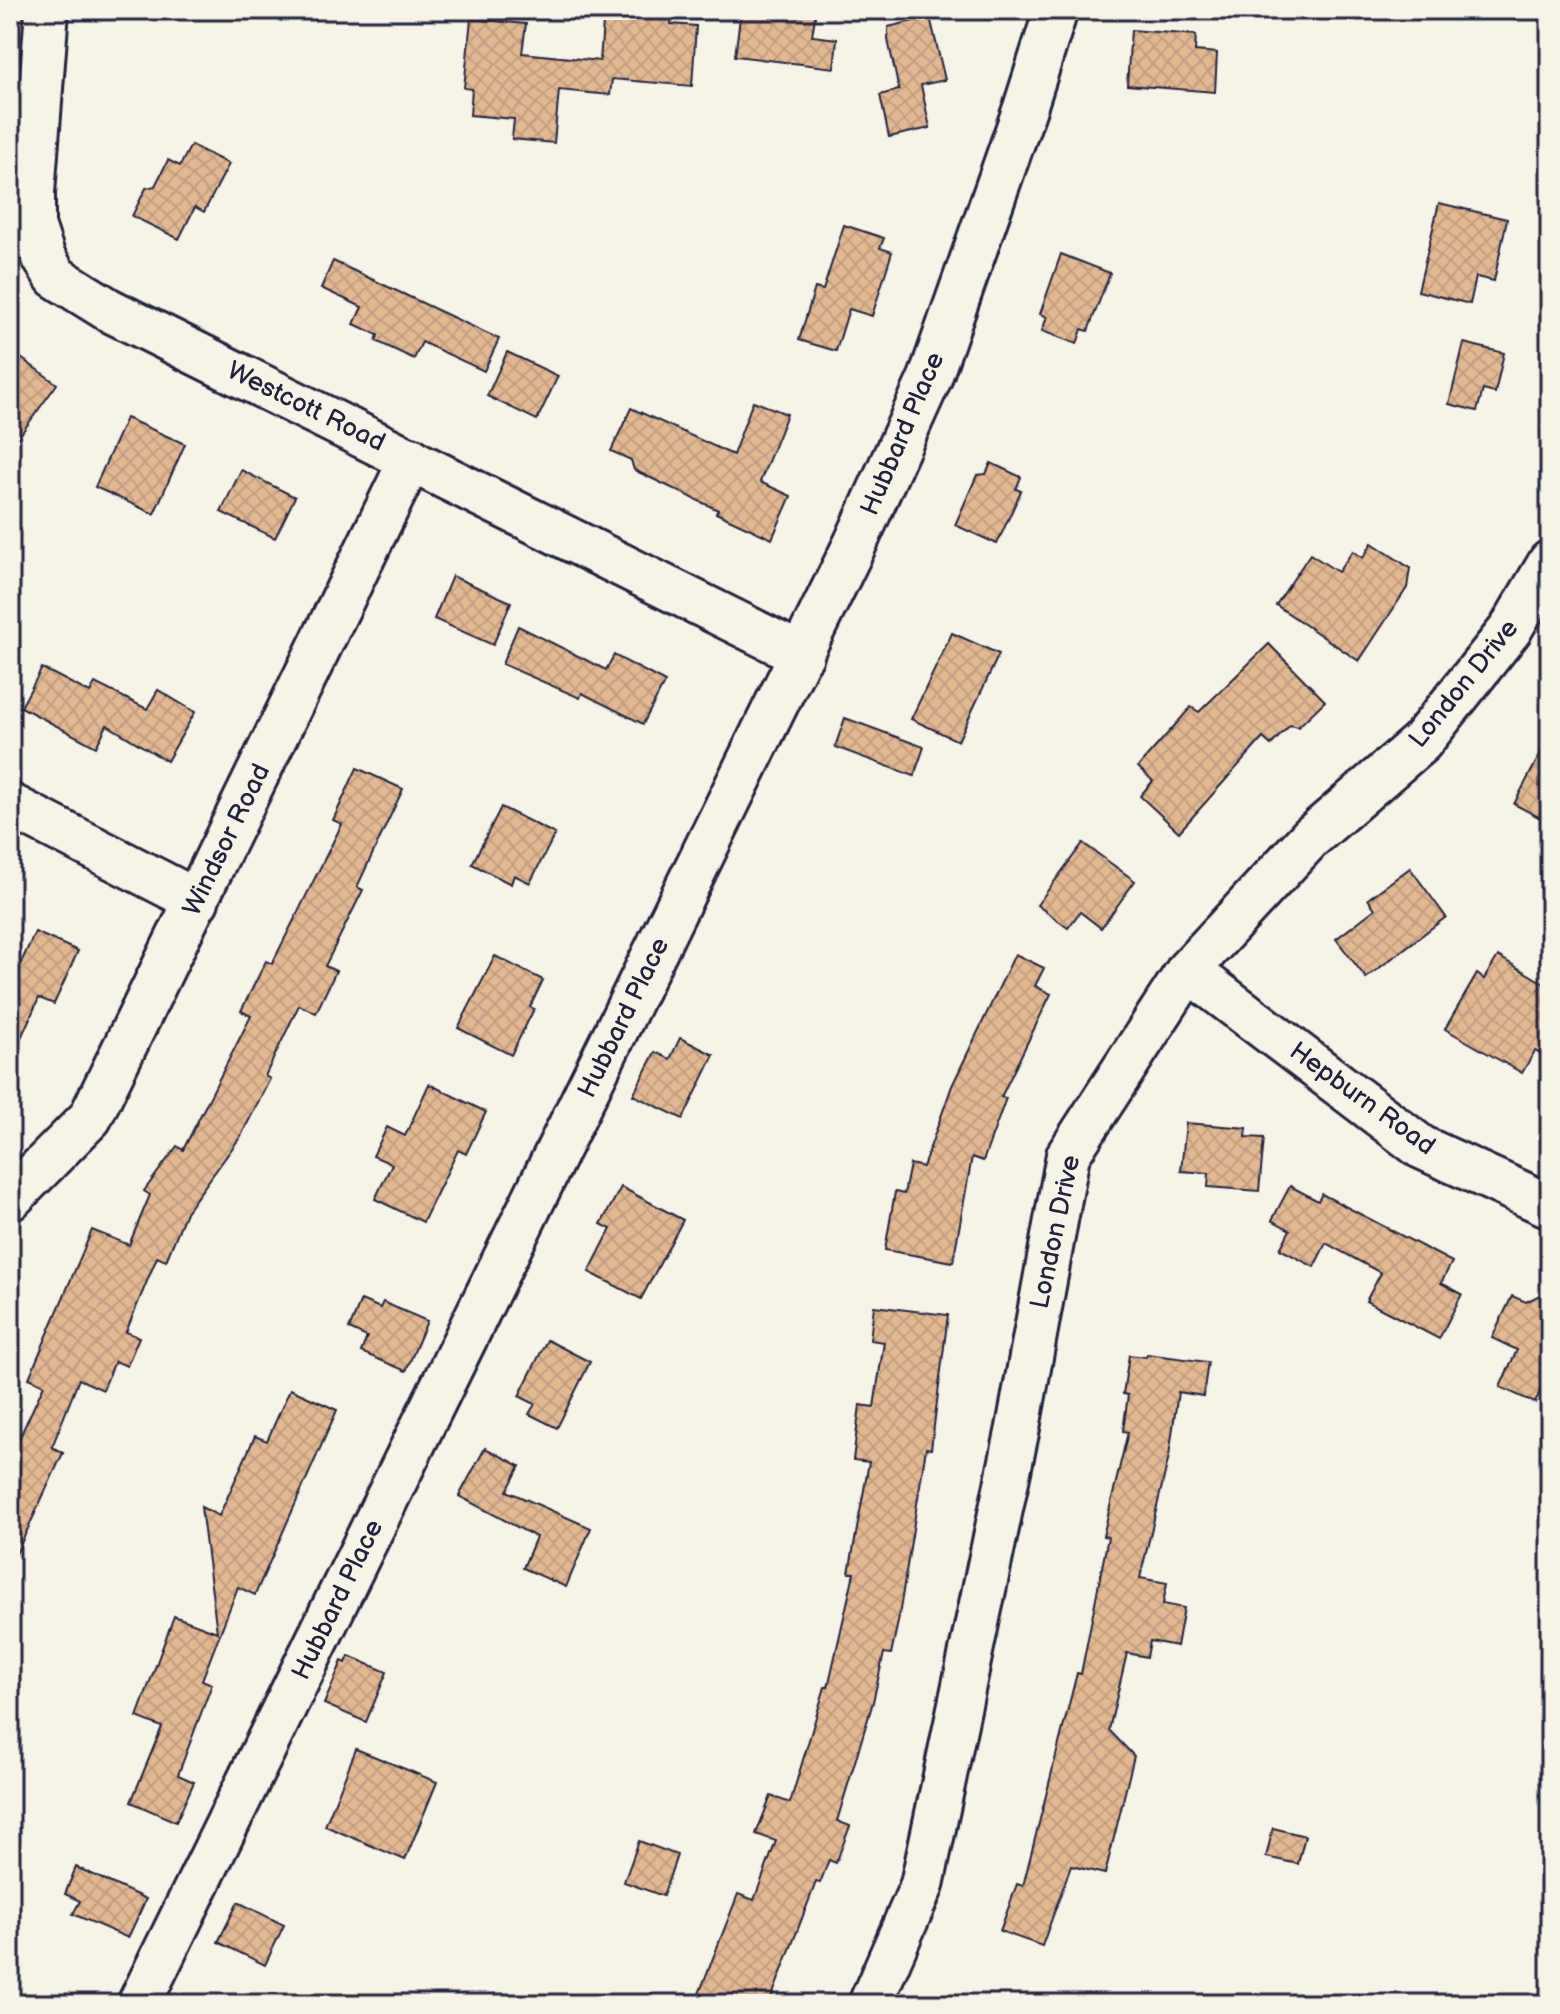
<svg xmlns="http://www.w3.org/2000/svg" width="1560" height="2014" viewBox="0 0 1560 2014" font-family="'Balsamiq Sans',sans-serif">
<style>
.building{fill:url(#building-cross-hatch);stroke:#22223b;stroke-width:2}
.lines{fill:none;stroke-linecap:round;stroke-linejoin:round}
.minor-casing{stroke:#22223b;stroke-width:48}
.minor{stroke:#f7f3e8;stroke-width:42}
.labels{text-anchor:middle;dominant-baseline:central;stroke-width:6;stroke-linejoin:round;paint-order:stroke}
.street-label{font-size:26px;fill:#22223b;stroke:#f7f3e8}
</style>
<defs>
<pattern id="building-cross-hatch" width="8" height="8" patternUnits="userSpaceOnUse" patternTransform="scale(2)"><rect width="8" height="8" fill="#e2b893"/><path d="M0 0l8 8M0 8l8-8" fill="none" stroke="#c29e80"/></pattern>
</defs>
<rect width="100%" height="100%" fill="#f7f3e8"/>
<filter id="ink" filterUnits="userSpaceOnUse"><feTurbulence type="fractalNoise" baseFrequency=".0125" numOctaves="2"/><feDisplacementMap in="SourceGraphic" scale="16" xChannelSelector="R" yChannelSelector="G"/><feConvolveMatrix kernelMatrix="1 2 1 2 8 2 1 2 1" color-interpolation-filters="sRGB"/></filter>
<g filter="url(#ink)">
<g class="building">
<polygon points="604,10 672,10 671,24 696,26 692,86 612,79 610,95 559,90 554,143 512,139 514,119 470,115 472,89 464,88 471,19 526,24 522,53 600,61"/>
<polygon points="741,10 816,10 812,36 837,39 834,68 735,56"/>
<polygon points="930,17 945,80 921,85 930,128 889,137 880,95 899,90 888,40 888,27"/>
<polygon points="1131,30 1196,35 1195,51 1217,53 1215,92 1127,85"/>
<polygon points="191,145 229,164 204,212 195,207 179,239 132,216 146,188 155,186 168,160 180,166"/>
<polygon points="1439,203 1507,219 1494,281 1476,277 1470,304 1418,291"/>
<polygon points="844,225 884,238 880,248 892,252 872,316 849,309 836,351 799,340 815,288 823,290"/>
<polygon points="1061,254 1110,273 1088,331 1082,329 1077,344 1042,331 1047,317 1040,314"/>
<polygon points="333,261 499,339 484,371 422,342 414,359 376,341 378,335 354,324 362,307 321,288"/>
<polygon points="1464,343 1504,353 1495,393 1483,390 1477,411 1449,404"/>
<polygon points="10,350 57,384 10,449"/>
<polygon points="507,352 558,376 537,420 487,396"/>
<polygon points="753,401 787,414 760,482 791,496 772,539 716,513 718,510 634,470 631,460 611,451 631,408 733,455"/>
<polygon points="126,418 185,444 154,514 95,487"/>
<polygon points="991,463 1021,477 1016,489 1021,491 997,544 955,525 977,475 986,474"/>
<polygon points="241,470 295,497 275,538 221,512"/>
<polygon points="1372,543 1410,568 1407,588 1359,661 1276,605 1310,554 1338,572 1353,551 1363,558"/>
<polygon points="452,576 511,602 493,645 434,619"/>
<polygon points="518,626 606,670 614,655 665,682 643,724 582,693 580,698 502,664"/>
<polygon points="952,633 999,654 958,741 911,719"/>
<polygon points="1269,644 1325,701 1298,727 1290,725 1271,745 1263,738 1179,832 1140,796 1153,781 1138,767 1191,707 1199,712"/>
<polygon points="42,668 90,693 95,683 147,709 158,690 195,712 167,761 107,725 96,747 21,707"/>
<polygon points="845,718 924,747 914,776 835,747"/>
<polygon points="1550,736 1550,823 1514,804"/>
<polygon points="357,768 403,789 357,887 363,890 325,966 336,971 316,1013 299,1005 265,1076 270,1079 241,1136 186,1212 166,1261 157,1257 126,1332 139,1337 127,1366 115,1361 103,1390 79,1379 52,1447 63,1453 10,1567 10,1458 44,1385 29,1378 92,1230 129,1245 150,1195 144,1191 177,1146 183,1150 251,1016 241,1011 266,961 272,964 342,824 333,820"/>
<polygon points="501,807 555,834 530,883 514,875 511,884 472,864"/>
<polygon points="1083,843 1135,881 1101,928 1080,912 1068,928 1037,905"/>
<polygon points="1410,868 1446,917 1366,978 1336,939 1375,909 1368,899"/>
<polygon points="35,932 78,951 54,1004 39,998 10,1062 10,987"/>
<polygon points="1015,954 1044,968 1035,986 1051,994 1001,1097 1006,1098 983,1161 972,1157 953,1262 885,1250 895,1192 904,1194 910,1164 923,1167 952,1086"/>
<polygon points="495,956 543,980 530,1007 534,1009 511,1055 458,1028"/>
<polygon points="1498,956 1550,987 1550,1059 1535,1051 1522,1073 1445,1029 1477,974 1484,979"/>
<polygon points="680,1038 714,1055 683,1119 633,1095 655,1052 670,1059"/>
<polygon points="429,1084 486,1112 466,1154 458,1150 423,1222 375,1199 392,1164 373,1156 387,1127 405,1136"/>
<polygon points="1186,1123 1247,1128 1246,1137 1264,1138 1259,1191 1208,1187 1209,1173 1181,1171"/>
<polygon points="1290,1186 1318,1201 1322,1194 1452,1262 1441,1283 1462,1294 1439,1339 1366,1301 1381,1273 1326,1243 1314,1267 1280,1249 1290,1230 1272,1220"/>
<polygon points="621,1187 683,1220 641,1299 589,1272 611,1229 601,1224"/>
<polygon points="1550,1277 1550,1370 1535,1403 1500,1387 1517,1350 1492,1338 1512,1296 1526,1302 1542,1294"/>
<polygon points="361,1300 380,1308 383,1302 427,1321 406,1371 361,1352 367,1337 349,1329"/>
<polygon points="874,1306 948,1315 931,1449 926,1448 898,1622 891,1654 884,1653 873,1702 837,1821 850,1826 836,1863 829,1860 820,1883 816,1882 769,2004 695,2004 738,1894 754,1900 776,1841 756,1834 771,1796 790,1803 825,1687 828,1687 854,1573 849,1573 869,1462 853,1460 860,1405 874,1407 884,1342 870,1340"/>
<polygon points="547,1340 590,1362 557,1428 529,1414 535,1404 519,1396"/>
<polygon points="1147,1354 1208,1362 1203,1396 1178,1392 1169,1456 1140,1578 1167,1583 1163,1604 1184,1608 1177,1646 1150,1641 1147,1657 1127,1653 1109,1730 1134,1756 1105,1874 1071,1866 1042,1946 1000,1931 1017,1884 1023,1886 1077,1673 1081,1674 1108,1537 1103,1536 1128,1432 1123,1431 1128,1395 1123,1394 1129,1355 1146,1357"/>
<polygon points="290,1389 337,1410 255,1595 238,1587 202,1680 212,1684 178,1775 194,1782 176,1822 131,1802 162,1727 137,1717 174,1616 217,1632 201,1507 219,1516 255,1436 267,1441"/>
<polygon points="485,1448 520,1466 507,1491 591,1528 566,1587 523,1568 536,1537 459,1496"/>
<polygon points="349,1656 387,1672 366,1722 324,1704 342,1661 346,1663"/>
<polygon points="356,1749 437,1782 405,1860 325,1826"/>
<polygon points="1273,1828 1305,1836 1298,1864 1266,1857"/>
<polygon points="639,1841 677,1855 663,1896 624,1882"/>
<polygon points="76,1867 146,1899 128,1938 73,1914 80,1901 65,1894"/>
<polygon points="238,1902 284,1925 265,1965 218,1942"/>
</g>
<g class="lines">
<defs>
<g id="minor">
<polyline points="47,10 33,193 33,225 44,258 56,277 109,310 802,655"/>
<polyline points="10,805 197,901"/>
<polyline points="1188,970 1421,1147 1550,1206"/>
<polyline points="10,1199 90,1118 411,459"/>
<polyline points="139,2004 856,542 930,378 1025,108 1056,10"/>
<polyline points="870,2004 922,1885 1018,1428 1068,1155 1188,970 1311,837 1421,742 1510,630 1550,562"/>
</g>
</defs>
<use href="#minor" class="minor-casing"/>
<use href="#minor" class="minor"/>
</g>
</g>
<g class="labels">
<g class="street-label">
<text transform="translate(306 407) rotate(26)">Westcott Road</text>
<text transform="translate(903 434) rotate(-67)">Hubbard Place</text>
<text transform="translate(1464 684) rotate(-51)">London Drive</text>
<text transform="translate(227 840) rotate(-64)">Windsor Road</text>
<text transform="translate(624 1018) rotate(-64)">Hubbard Place</text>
<text transform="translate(1362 1099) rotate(36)">Hepburn Road</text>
<text transform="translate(1056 1232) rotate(-78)">London Drive</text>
<text transform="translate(338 1600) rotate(-64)">Hubbard Place</text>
</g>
</g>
<rect width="1560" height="2014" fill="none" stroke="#f7f3e8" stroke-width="40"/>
<rect x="20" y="20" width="1520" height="1974" fill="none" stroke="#22223b" stroke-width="3" filter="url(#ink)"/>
</svg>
